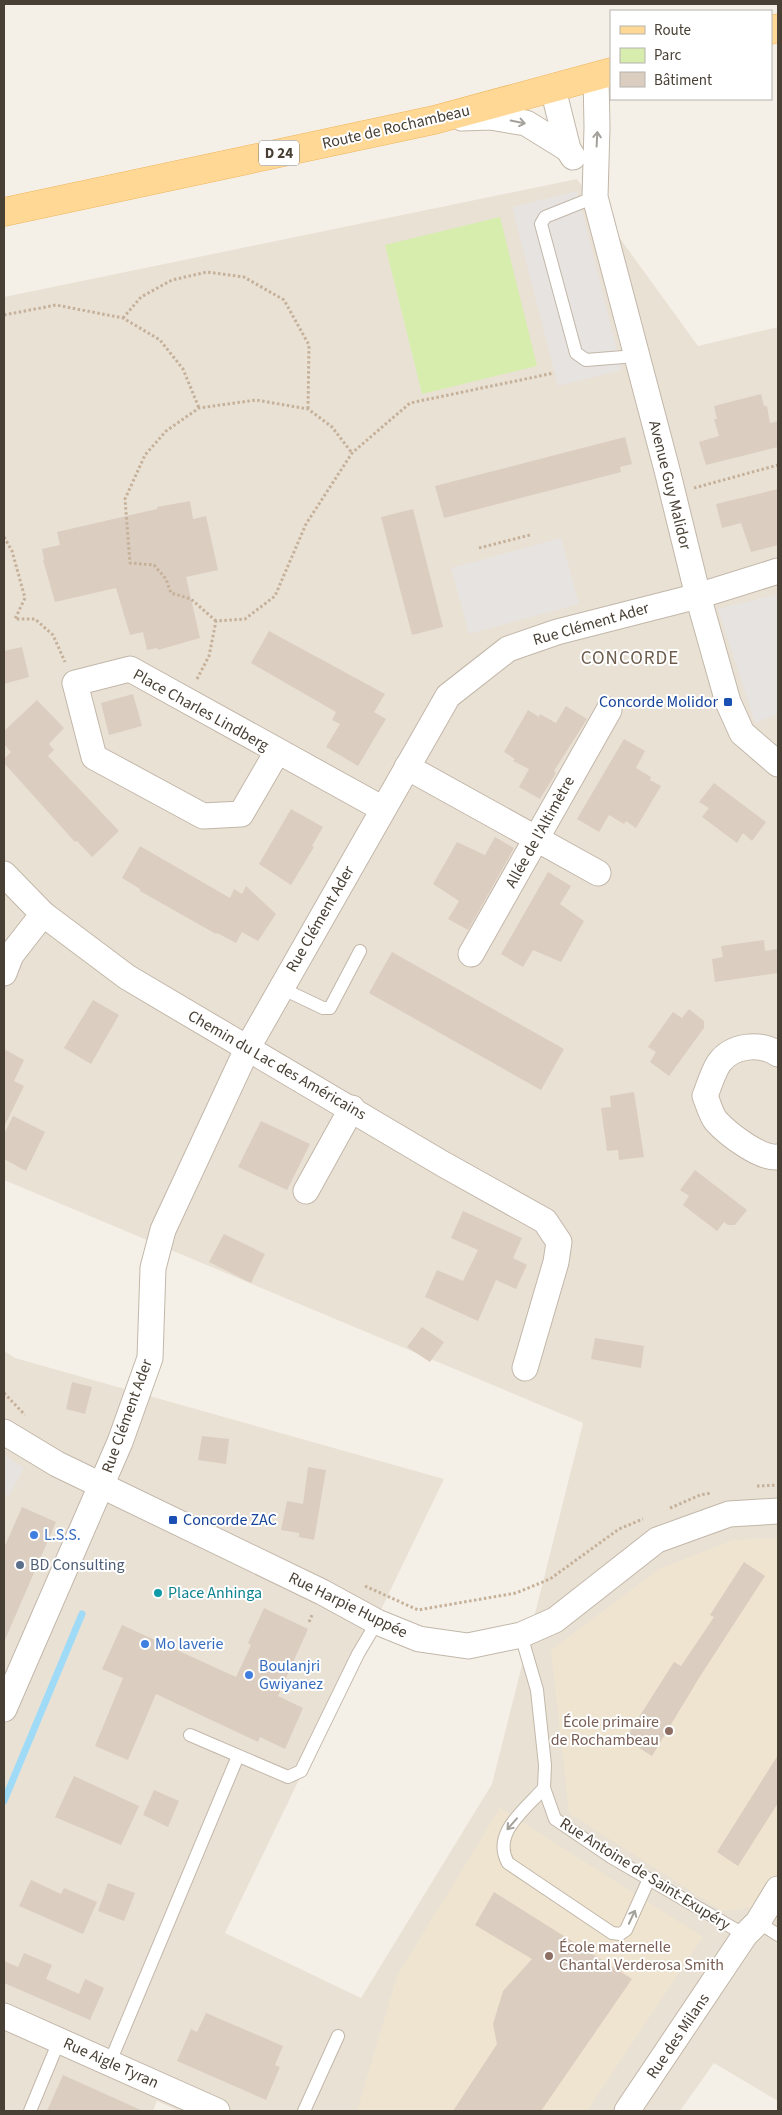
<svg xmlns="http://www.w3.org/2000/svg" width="782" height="2115" viewBox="0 0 782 2115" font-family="'Source Sans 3',sans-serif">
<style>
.residential{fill:#eae1d5}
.education{fill:#efe4d0}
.green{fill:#d6edad}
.parking{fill:#e6e3e0}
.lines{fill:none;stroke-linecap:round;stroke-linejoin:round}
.stream{stroke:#9fdbf7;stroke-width:7}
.building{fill:#dbcdbf}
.service-casing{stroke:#c2b7a9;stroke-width:14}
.minor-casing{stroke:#c2b7a9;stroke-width:27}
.primary-casing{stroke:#efb55c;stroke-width:29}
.path{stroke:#c5b199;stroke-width:3;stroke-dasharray:2.5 2.5;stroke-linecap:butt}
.service{stroke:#fff;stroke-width:12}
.minor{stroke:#fff;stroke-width:25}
.primary{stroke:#ffd896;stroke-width:28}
.oneway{stroke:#a4a09a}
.transit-dot{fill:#1a4fb4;stroke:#fff;stroke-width:2}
.shop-dot{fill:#3f7fe0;stroke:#fff;stroke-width:2}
.service-dot{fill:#5c6f8a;stroke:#fff;stroke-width:2}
.culture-dot{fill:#0f9aa8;stroke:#fff;stroke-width:2}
.education-dot{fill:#8d6e63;stroke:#fff;stroke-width:2}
.labels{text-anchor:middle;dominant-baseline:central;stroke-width:4;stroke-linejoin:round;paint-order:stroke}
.shield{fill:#fff;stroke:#807972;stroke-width:1}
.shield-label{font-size:15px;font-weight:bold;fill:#494035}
.street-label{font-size:16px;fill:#494035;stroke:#fff}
.transit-label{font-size:16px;fill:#164399;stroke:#fff;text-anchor:end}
.shop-label{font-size:16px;fill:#366cbe;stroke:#fff;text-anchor:start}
.service-label{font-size:16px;fill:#4e5e75;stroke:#fff;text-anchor:start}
.culture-label{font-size:16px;fill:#0d838f;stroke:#fff;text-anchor:start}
.education-label{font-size:16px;fill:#785e54;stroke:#fff;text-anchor:end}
.quarter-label{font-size:19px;letter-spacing:1px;fill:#6d5c4c;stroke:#fff}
</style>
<rect width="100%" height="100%" fill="#f5f0e7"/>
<polygon class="residential" points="577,179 698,346 778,327 778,2101 714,2063 680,2111 179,2111 157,2101 153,2111 4,2111 4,1351 15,1358 444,1479 225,1933 361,1998 492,1784 583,1423 4,1180 4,297"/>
<g class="education">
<polygon points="778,1538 778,1872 757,1907 722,1911 569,1813 551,1650 659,1569 733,1540"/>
<polygon points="500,1808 703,1937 587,2111 357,2111 397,1976"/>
</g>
<polygon class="green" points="500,217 537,366 422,394 385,245"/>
<g class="parking">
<polygon points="577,191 622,370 558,386 512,207"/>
<polygon points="561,538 579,604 469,634 451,568"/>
<polygon points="778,594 778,714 755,723 718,609"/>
<polygon points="4,1455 24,1468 9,1496 4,1494"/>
</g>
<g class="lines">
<polyline class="stream" points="4,1801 82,1614"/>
</g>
<g class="building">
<polygon points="761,394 764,406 767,406 770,423 778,421 778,447 706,465 699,442 719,436 714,419 717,419 714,406"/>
<polygon points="625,437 632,464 620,467 621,472 444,518 435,486"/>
<polygon points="778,489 778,545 751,552 741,523 722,528 716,504"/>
<polygon points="190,501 193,519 206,516 218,570 186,577 200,638 158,650 157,648 147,650 143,632 130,635 116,588 55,602 43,560 44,559 42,549 60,545 57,532 157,509 157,507"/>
<polygon points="413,509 443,627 412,635 381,517"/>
<polygon points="269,631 385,694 374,712 386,719 358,766 326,747 340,724 332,720 336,712 251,663"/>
<polygon points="22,647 29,677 4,684 4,651"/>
<polygon points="133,694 142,726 109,735 101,703"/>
<polygon points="37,700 64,728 49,744 54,750 48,756 119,831 92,857 77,841 75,842 4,763 4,759 11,752 4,744 4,731"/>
<polygon points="566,706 587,719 554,771 556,773 540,799 519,787 529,769 513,761 515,759 504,752 528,710 539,717 540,714 556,723"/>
<polygon points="624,739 645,751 636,768 651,777 650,780 661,786 636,828 626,821 624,824 609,815 599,832 577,819"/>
<polygon points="714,783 766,822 752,841 743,833 737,843 702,817 709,808 699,802"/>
<polygon points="291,809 323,827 312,846 314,847 291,885 259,864"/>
<polygon points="495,837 514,848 468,930 448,919 459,901 433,884 457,842 485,855"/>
<polygon points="140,846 230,898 234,889 242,894 246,886 276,914 258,941 242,932 236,943 217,933 216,934 140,891 140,889 122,878"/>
<polygon points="548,872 571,886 560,904 584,921 561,962 533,950 523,967 501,954"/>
<polygon points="764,940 765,951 777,949 778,973 715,982 712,959 723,957 721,946"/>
<polygon points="392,952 564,1049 541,1090 369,993"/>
<polygon points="93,1000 119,1015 91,1064 64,1048"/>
<polygon points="689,1009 704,1021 704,1028 669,1076 650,1062 656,1052 648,1047 673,1012 682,1018"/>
<polygon points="4,1049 24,1060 14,1081 24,1086 4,1127"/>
<polygon points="634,1092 644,1157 619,1160 618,1150 607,1151 601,1108 611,1107 610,1096"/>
<polygon points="13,1116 45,1132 26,1171 4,1159 4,1134"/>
<polygon points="261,1121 310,1144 287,1190 238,1167"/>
<polygon points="695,1170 747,1210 735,1225 728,1225 724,1222 717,1231 683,1205 689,1196 680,1190"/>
<polygon points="463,1211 522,1238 513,1258 527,1265 516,1289 496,1280 478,1321 425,1297 437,1270 463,1281 478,1250 451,1238"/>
<polygon points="224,1234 265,1254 251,1283 209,1262"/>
<polygon points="422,1327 444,1342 430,1362 407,1347"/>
<polygon points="595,1338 644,1346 641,1368 591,1359"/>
<polygon points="72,1382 92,1387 85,1414 66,1409"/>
<polygon points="202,1436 229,1439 226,1464 198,1460"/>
<polygon points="308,1467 326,1470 314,1540 299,1537 299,1533 281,1530 287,1501 303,1504"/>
<polygon points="22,1507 56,1522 4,1642 4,1548"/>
<polygon points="744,1562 765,1576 699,1678 652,1756 625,1739 674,1662 681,1666 714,1617 710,1615"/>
<polygon points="264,1608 308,1629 278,1696 303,1708 285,1749 260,1737 258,1742 156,1694 128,1760 95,1746 123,1678 102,1669 122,1625 236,1677 251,1645 248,1643"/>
<polygon points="778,1755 778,1803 738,1866 717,1852"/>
<polygon points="74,1776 139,1806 121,1845 55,1817"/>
<polygon points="154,1790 179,1801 168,1827 143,1815"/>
<polygon points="31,1880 61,1894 64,1888 97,1902 83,1934 19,1906"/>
<polygon points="108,1883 135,1893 124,1921 98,1911"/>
<polygon points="494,1892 632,1979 541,2111 453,2111 497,2044 493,2024 503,1991 532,1959 475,1925"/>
<polygon points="24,1953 52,1965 46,1979 79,1994 85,1979 104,1988 90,2020 4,1983 4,1961 18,1967"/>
<polygon points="206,2013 283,2046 275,2065 280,2067 266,2100 177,2061 191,2029 197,2032"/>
<polygon points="63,2075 143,2111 47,2111"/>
</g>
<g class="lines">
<defs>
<g id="service">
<polyline points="595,197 545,217 541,224 576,353 586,360 636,356"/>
<polyline points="281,988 323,1008 330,1008 360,951"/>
<polyline points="521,1635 537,1690 545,1765 544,1788 555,1819 611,1857 745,1935"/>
<polyline points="190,1735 288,1777 301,1771 358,1654 377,1622"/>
<path d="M544,1788C526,1809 491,1833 508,1863L612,1933L620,1934L626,1930L649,1879"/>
<polyline points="758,1922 778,1935"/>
<polyline points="110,2062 238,1756"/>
<polyline points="30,2111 59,2041"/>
<polyline points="304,2111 338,2036"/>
</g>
<g id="minor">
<polyline points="596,76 597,127 595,197 667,470 698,596 728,702 742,733 778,764"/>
<polyline points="553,89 568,149 573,157"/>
<polyline points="462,118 490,117 526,123 568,149"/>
<polyline points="277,752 241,814 203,816 94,757 75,683 130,669 383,809"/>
<polyline points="407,767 598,873"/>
<polyline points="4,874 43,914 127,977 443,1164 545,1221 559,1242 556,1262 525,1368"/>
<polyline points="471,954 609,710"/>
<polyline points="4,973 11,955 43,914"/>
<path d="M778,1054C760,1042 732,1045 719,1063C713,1072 709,1086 705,1096C708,1103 711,1115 716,1121C728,1134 760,1159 778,1157"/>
<polyline points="306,1191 352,1108"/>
<polyline points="4,1432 57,1464 322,1592 377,1622 419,1639 468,1646 521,1635 555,1620 657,1540 729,1514 778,1511"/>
<polyline points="4,1709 120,1442 150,1358 153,1268 163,1230 248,1047 448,696 508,649 557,632 698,596 778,571"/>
<polyline points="4,2016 217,2111"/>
<polyline points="627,2111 745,1935 758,1922 778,1889"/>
</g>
<g id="primary">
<polyline points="771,30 778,28"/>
<polyline points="4,212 434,120 611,72"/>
</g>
</defs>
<use href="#service" class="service-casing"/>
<use href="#minor" class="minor-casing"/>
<use href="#primary" class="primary-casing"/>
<g class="path">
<polyline points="4,315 56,305 123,318 160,340 183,369 199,408"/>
<polyline points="123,318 141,297 172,280 207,272 244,277 284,300 309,345 308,409"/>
<polyline points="694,488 778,465"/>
<polyline points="4,537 12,551 25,598 15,619 35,619 53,635 65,662"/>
<polyline points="479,548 530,535"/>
<polyline points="216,621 191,599 171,593 166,579 154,565 130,563 125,499 145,455 166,431 199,408 256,400 308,409 332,427 352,453"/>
<polyline points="197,679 209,656 216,621 245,619 275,596 306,524 352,453 410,403 554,373"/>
<polyline points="4,1393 25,1415"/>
<polyline points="757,1486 778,1485"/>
<polyline points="670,1508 700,1495 711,1493"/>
<polyline points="365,1586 418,1610 516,1593 550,1579 619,1529 643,1519"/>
<polyline points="309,1622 313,1613"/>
</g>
<use href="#service" class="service"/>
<use href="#minor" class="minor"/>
<use href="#primary" class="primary"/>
</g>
<defs><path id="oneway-shaft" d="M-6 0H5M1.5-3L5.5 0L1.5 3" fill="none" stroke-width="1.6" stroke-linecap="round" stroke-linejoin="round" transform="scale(1.25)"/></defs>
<g class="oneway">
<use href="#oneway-shaft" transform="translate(518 122) rotate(11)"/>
<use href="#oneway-shaft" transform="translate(597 139) rotate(-87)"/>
<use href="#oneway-shaft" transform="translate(512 1824) rotate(131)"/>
<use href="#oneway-shaft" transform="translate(632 1917) rotate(-65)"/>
</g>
<g class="transit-dot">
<rect x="723" y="697" width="10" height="10" rx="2.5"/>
<rect x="168" y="1515" width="10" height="10" rx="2.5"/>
</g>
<g class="shop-dot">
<circle cx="34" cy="1535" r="5"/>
<circle cx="145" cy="1644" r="5"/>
<circle cx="249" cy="1675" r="5"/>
</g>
<circle class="service-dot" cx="20" cy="1565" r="5"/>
<circle class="culture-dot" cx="158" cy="1593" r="5"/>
<g class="education-dot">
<circle cx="669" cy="1731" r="5"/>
<circle cx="549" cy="1956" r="5"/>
</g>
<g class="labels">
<rect class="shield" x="259" y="140.5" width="40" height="25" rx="4"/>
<g class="shield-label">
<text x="279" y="153">D 24</text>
</g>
<g class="street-label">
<text transform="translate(396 127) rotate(-13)">Route de Rochambeau</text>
<text transform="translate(670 485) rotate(76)">Avenue Guy Malidor</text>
<text transform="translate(591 624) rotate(-16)">Rue Clément Ader</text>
<text transform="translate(201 710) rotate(29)">Place Charles Lindberg</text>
<text transform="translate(540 832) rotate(-61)">Allée de l'Altimètre</text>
<text transform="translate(320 919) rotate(-60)">Rue Clément Ader</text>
<text transform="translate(277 1065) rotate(30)">Chemin du Lac des Américains</text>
<text transform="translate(127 1416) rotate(-70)">Rue Clément Ader</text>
<text transform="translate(348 1605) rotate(26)">Rue Harpie Huppée</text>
<text transform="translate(645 1874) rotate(32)">Rue Antoine de Saint-Exupéry</text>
<text transform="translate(678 2036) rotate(-56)">Rue des Milans</text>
<text transform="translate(111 2063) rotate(24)">Rue Aigle Tyran</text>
</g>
<g class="transit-label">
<text x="718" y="702">Concorde Molidor</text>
<text x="183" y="1520" text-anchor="start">Concorde ZAC</text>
</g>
<g class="shop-label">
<text x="44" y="1535">L.S.S.</text>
<text x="155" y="1644">Mo laverie</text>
<text x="259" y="1666">Boulanjri<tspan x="259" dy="18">Gwiyanez</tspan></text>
</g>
<g class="service-label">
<text x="30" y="1565">BD Consulting</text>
</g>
<g class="culture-label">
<text x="168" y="1593">Place Anhinga</text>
</g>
<g class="education-label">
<text x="659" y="1722">École primaire<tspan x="659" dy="18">de Rochambeau</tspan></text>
<text x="559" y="1947" text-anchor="start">École maternelle<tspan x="559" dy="18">Chantal Verderosa Smith</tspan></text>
</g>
<g class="quarter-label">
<text x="630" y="658">CONCORDE</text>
</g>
</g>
<rect width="782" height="2115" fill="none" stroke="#494035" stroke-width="10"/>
<rect x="610" y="10" width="162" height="90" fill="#ffffff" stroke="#b6b3ae"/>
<rect x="620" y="26" width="25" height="8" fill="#ffd896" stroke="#b6b3ae"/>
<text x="654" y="35" font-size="15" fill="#494035">Route</text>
<rect x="620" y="48" width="25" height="15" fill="#d6edad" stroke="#b6b3ae"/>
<text x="654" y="60" font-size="15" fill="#494035">Parc</text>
<rect x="620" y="72" width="25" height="15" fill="#dbcdbf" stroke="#b6b3ae"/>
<text x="654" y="85" font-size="15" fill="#494035">Bâtiment</text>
</svg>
